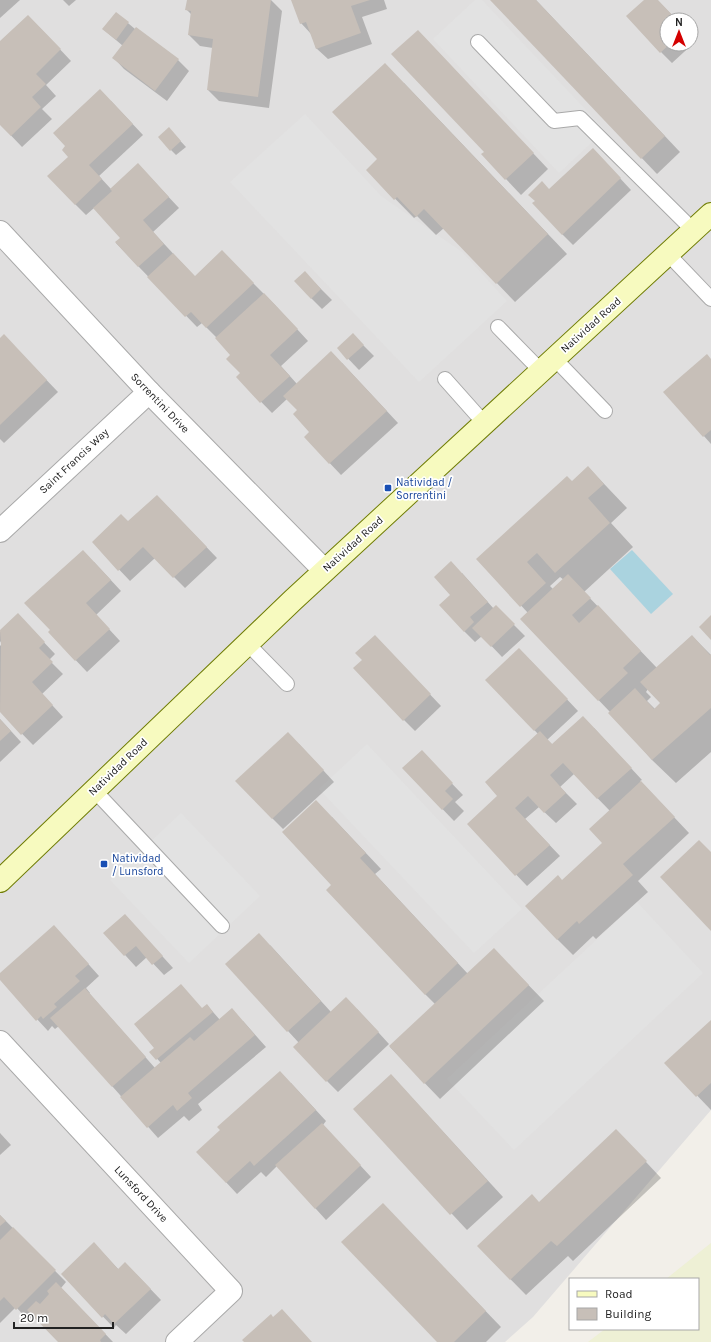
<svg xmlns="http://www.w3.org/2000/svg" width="711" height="1342" viewBox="0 0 711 1342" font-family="Karla,sans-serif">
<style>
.residential{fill:#e0dfdf;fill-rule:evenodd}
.farmland{fill:#eef0d5}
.parking{fill:#e2e2e2}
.water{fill:#aad3df}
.shadow{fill:#0003;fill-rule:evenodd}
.building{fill:#c7bfb8}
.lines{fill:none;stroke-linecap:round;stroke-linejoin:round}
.service-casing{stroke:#a9a9a9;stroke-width:16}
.minor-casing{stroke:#a9a9a9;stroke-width:24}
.secondary-casing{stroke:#707d05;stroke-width:24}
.service{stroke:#fff;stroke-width:14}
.minor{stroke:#fff;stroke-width:22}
.secondary{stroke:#f7fabf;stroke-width:22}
.transit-dot{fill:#1a4fb4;stroke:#fff;stroke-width:1.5}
.labels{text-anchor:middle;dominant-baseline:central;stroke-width:3.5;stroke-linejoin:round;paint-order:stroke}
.street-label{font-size:11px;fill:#222;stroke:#fff}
.transit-label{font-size:11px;fill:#164399;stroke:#fff;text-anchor:start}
</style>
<rect width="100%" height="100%" fill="#f2efe9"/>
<path class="residential" d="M0,0H711V1110L533,1317L505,1342H0ZM667,20H691V44H667Z"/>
<polygon class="farmland" points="711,1243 711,1342 588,1342 605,1329 698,1329 698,1279 666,1279"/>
<g class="parking">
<polygon points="475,0 482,0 605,130 559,173 433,39"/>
<polygon points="305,114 381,196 462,252 507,301 419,382 230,182"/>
<polygon points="367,744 522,909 474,953 319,789"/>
<polygon points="181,813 260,896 189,963 110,880"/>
<polygon points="637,902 703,973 514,1150 447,1079"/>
</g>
<polygon class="water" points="632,550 673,594 651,614 610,569"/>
<g class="shadow">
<polygon points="0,0 20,0 0,18"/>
<polygon points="63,0 76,0 69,6"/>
<polygon points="188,0 271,0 282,11 269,108 219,101 208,90 213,48 200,46 189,35 192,15 186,9"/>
<polygon points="292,0 384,0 387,9 362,17 372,44 328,59 316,48 312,35 301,23"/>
<polygon points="491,0 536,0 680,152 657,174"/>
<polygon points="645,0 657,0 677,20 667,20 667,44 691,44 691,35 696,41 672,63 661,52"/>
<polygon points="116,13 135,29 136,28 178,60 189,71 167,101 124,69 114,58 123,46 103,29"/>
<polygon points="39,27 71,61 46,85 56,96 42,109 52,119 22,147 0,124 0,43"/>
<polygon points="433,47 548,169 521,195 506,179 485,152"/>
<polygon points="404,83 567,254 515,302 444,228 436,235 417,216 414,218 367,170 379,159"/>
<polygon points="111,101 143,135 99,176 111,189 149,176 179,208 153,232 195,277 233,263 275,305 308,341 281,366 297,384 342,363 398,423 341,475 305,437 310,432 298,410 287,399 272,413 237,377 242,374 231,355 217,338 202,323 197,327 139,267 116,243 122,238 94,208 86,215 75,204 69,157"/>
<polygon points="174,134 186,147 176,155 171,150"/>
<polygon points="603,160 631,190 573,245 562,234 549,190"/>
<polygon points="315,283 332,300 322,309 311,298"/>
<polygon points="353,335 374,356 359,370 338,348"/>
<polygon points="0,339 15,347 58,392 4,443 0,439"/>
<polygon points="711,360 711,444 665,392"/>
<path d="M588,467L627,508L611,523L633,547L584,592L657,668L692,636L711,655V752L676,783L652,760L610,712L521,619L528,613L478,559L572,482ZM560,577L564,580L553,589L550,586ZM648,689L661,703L655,709L647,701L651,697L646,692Z"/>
<polygon points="168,507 217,558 185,588 155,558 130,581 93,542 128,523"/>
<polygon points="94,562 121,591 96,615 120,641 87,672 49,632"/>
<polygon points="462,573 494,609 496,607 525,636 502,657 482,636 475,642 464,631 452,595"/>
<polygon points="18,615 55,654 49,660 63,674 42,694 63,717 33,745 0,711 0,646 2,644 0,641 0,632"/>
<polygon points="385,647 441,706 415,731 404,720"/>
<polygon points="530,660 578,711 547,740 553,745 594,728 642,780 640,781 689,833 638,881 648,892 596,939 593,936 573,955 557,939 562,881 604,843 610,811 574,774 560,787 577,804 556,823 539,807 525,819 560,856 527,886 468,824 499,796 538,734 487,680"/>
<polygon points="0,719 21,742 0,762"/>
<polygon points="299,744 334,782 283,829 272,818"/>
<polygon points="432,763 463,795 455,802 464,811 454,821 403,768"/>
<polygon points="332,817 381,869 375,874 468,974 509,965 544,1001 440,1099 390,1047 435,1004 425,994 332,885"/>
<polygon points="125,915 173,968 164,975 147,957 136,967 105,933"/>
<polygon points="65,938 99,976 86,988 90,993 89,993 155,1068 161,1063 151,1052 207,1005 220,1020 243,1021 266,1047 198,1104 202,1110 189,1121 184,1116 158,1138 59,1026 55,1029 52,1026 48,1031 0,979 0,974"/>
<polygon points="270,945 331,1012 357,1009 389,1044 338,1092 327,1081 299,1043 288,1031"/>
<polygon points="711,1021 711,1110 666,1063"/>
<polygon points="391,1075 503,1197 467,1230 354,1109"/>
<polygon points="291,1083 326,1121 323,1125 371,1177 326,1220 277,1166 266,1177 261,1172 237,1194 198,1152"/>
<polygon points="0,1133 11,1145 0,1155"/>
<polygon points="631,1146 661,1178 573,1261 568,1256 526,1295 478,1246 539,1203"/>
<polygon points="0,1215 66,1282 61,1288 113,1342 59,1342 33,1315 28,1320 16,1307 0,1323"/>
<polygon points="398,1220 501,1327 486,1342 439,1342"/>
<polygon points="105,1255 119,1270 136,1274 161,1300 126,1334 116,1325 114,1328 62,1274"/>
</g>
<g class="building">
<polygon points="187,0 271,0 258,97 207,90 213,39 188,35 191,11 185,10"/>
<polygon points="291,0 370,0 351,6 361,33 316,49 306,22 300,24"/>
<polygon points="490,0 536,0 665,136 641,159"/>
<polygon points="644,0 658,0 677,20 667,20 667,44 670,44 660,53 626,16"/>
<polygon points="116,12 129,22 116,40 102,29"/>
<polygon points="28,15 61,49 36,74 46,84 32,97 41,107 11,136 0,125 0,41"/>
<polygon points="136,27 179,59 155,91 112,58"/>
<polygon points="418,30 534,153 505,180 481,154 484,152 391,54"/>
<polygon points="385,63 548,234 496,284 424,209 416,217 397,197 394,200 366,170 377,159 332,112"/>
<polygon points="100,89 133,124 89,165 102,179 75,205 47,176 68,157 62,150 65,146 53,133"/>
<polygon points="169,127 181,141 170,151 158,137"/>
<polygon points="593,148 621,178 562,235 532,203 535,201 528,195 542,181 549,189"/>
<polygon points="138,163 169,197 143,220 164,244 138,267 115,242 120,238 93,208 112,191 110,189"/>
<polygon points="222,250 254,283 206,328 191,312 185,317 147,277 173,253 195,276"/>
<polygon points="305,271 321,289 311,299 294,281"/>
<polygon points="264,293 298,329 270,355 290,376 260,403 236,377 240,373 226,359 230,355 215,338"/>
<polygon points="353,333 364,345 347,360 337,348"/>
<polygon points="4,334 47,380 0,425 0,338"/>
<polygon points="331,351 387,411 329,464 304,437 309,432 293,414 297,410 283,396"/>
<polygon points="707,354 711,359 711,430 703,437 663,392"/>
<polygon points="588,466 604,484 588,498 610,523 555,573 537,553 527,562 546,583 520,607 476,559 567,476 572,481"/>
<polygon points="157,495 207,547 173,578 143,547 118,571 92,542 121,514 128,521"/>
<polygon points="83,550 111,580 86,603 110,629 75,661 48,632 50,630 24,603"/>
<polygon points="451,561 488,602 470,617 474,622 464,632 439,605 450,595 434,577"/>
<polygon points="568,574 591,598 572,615 579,623 598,605 641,651 623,668 628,673 598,701 520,619"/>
<polygon points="496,605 515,624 491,647 472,628"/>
<polygon points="18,613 45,642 39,648 53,662 32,682 53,705 21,735 0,712 1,644 0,630"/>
<polygon points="711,615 711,640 699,627"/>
<polygon points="375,635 431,694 403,721 353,668 362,660 355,653"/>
<polygon points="692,635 710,655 711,654 711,708 652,760 608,713 635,688 654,709 660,703 640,682"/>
<polygon points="519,648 568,699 534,731 485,680"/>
<polygon points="583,716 632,768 597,799 563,763 550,775 566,793 544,813 528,796 515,808 550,845 515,876 467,824 497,796 485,782 540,731 552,744"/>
<polygon points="0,719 11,731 0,741"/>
<polygon points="288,732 324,770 272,819 235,781"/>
<polygon points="422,750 453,783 445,791 453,799 442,810 402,768"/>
<polygon points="641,781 675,817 623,864 633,875 579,924 577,921 557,940 525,906 558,875 562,880 602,843 589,829"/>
<polygon points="316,800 366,853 360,858 458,963 425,995 326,890 331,885 282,832"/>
<polygon points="699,840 711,852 711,931 660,877"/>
<polygon points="125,914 163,956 152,965 136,946 124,956 103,933"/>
<polygon points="54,925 89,964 75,976 80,981 54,1004 57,1007 43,1019 41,1016 36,1021 0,980 0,973"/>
<polygon points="259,933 321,1001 287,1032 225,964"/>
<polygon points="494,948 529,985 424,1084 389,1046"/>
<polygon points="181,984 202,1008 207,1004 213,1012 156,1060 149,1052 154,1048 134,1024"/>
<polygon points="85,988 146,1057 112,1087 50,1018"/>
<polygon points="346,997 379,1032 326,1082 293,1047"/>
<polygon points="232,1008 255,1035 188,1093 192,1098 177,1111 173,1105 147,1128 120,1097 190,1037 194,1041"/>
<polygon points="711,1020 711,1083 696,1097 664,1063"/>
<polygon points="280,1071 316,1110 254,1166 250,1161 226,1183 196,1152 220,1130 217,1127"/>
<polygon points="391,1074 488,1181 450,1215 353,1109"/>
<polygon points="322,1123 361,1165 315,1209 275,1165"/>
<polygon points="616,1129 647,1161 557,1246 551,1241 510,1280 477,1246 532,1194 539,1202"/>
<polygon points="383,1203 486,1311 454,1342 437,1342 341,1242"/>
<polygon points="0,1215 6,1221 0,1226"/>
<polygon points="13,1227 56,1270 16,1310 4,1297 0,1301 0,1240"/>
<polygon points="94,1242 118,1269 125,1262 151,1289 114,1324 105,1314 102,1318 61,1274"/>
<polygon points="56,1282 106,1334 100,1340 101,1342 58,1342 27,1310 36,1301 40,1304 49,1294 47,1291"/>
<polygon points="282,1309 312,1342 244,1342 242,1340 271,1314 273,1317"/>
</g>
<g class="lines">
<defs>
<g id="service">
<polyline points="478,42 554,121 580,118 693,230"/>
<polyline points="668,254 711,299"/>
<polyline points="498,327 541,371"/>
<polyline points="554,358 605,411"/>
<polyline points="445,379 485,424"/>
<polyline points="247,643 287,684"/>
<polyline points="94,790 222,926"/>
</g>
<g id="minor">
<polyline points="0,232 149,392 324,570"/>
<polyline points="0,531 149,392"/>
<polyline points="0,1042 231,1291 177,1342"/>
</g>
<polyline id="secondary" points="0,881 293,600 711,214"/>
</defs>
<use href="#service" class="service-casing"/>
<use href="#minor" class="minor-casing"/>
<use href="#secondary" class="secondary-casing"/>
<use href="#service" class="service"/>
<use href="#minor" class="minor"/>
<use href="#secondary" class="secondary"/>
</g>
<g class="transit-dot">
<rect x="384" y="484" width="8" height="8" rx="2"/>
<rect x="100" y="860" width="8" height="8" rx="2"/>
</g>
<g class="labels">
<g class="street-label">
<text transform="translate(591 325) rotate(-42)">Natividad Road</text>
<text transform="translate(160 403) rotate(46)">Sorrentini Drive</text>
<text transform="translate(74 461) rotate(-43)">Saint Francis Way</text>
<text transform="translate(353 544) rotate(-42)">Natividad Road</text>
<text transform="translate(118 767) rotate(-44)">Natividad Road</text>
<text transform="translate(141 1194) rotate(47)">Lunsford Drive</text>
</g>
<g class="transit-label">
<text x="396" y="482">Natividad /<tspan x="396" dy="13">Sorrentini</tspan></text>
<text x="112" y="858">Natividad<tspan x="112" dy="13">/ Lunsford</tspan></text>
</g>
</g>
<rect x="569" y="1278" width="130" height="52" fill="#ffffff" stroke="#a7a7a7"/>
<rect x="577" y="1291" width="20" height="6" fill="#f7fabf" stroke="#a7a7a7"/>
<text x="605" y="1298" font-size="12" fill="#222222">Road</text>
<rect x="577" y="1308" width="20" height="12" fill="#c7bfb8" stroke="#a7a7a7"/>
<text x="605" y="1318" font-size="12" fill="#222222">Building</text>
<g transform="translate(679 32)"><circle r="19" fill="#ffffff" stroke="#a7a7a7"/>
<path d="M0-3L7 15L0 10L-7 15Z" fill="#d40000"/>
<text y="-6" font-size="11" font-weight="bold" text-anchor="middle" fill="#222222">N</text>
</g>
<path d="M14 1322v6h99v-6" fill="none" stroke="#222222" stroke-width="2"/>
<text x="20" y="1322" font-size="12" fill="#222222" stroke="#ffffff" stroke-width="3" paint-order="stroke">20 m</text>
</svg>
